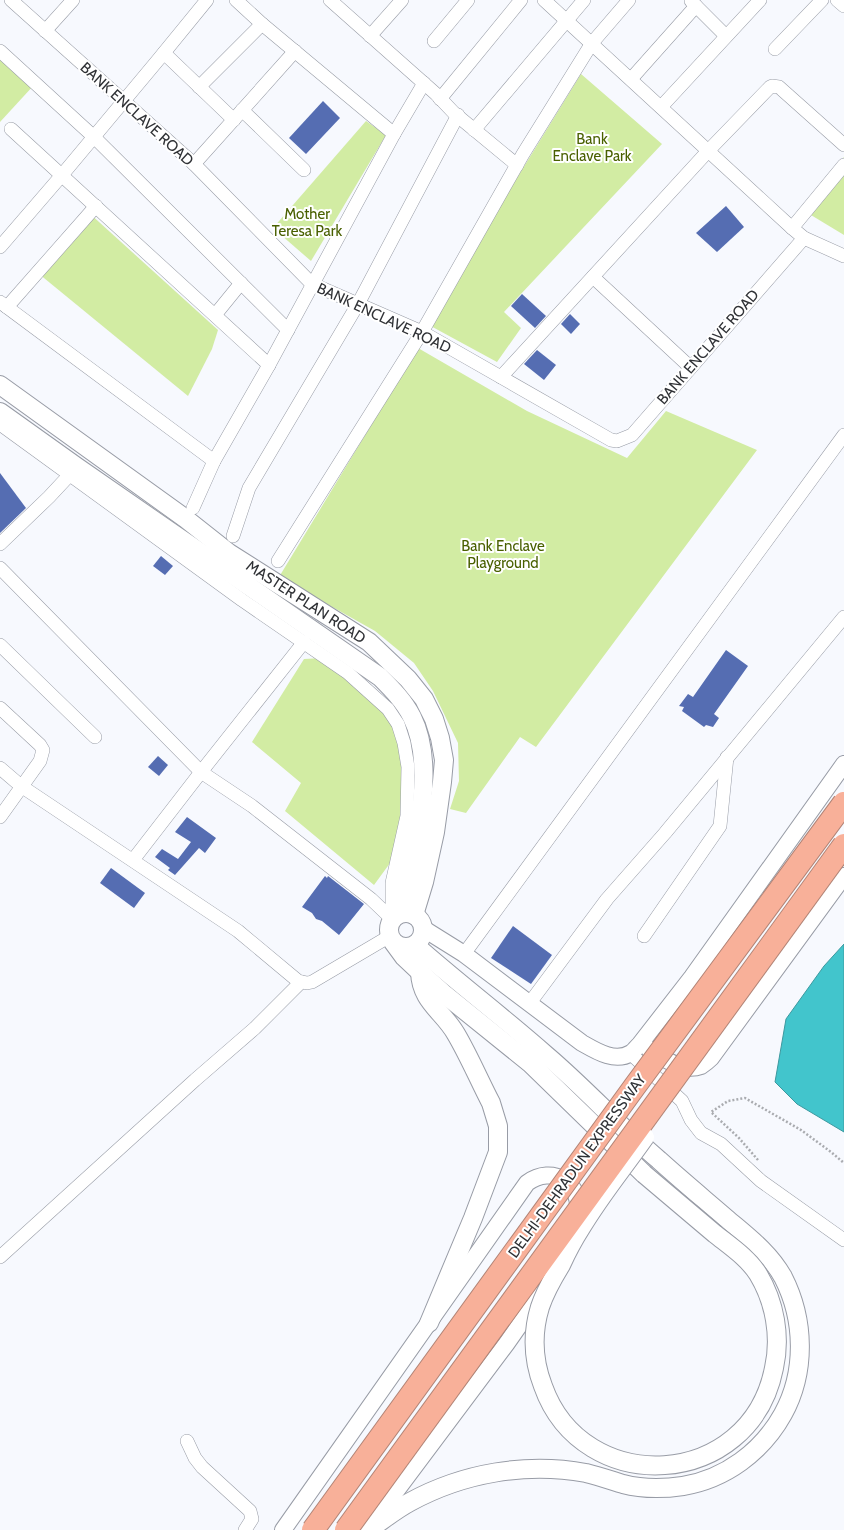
<svg xmlns="http://www.w3.org/2000/svg" width="844" height="1530" viewBox="0 0 844 1530" font-family="Cabin,sans-serif">
<style>
.green{fill:#d2eca3}
.water{fill:#42c5cc;stroke:#3d999f}
.building{fill:#556db2}
.lines{fill:none;stroke-linecap:round;stroke-linejoin:round}
.minor-casing{stroke:#989ca6;stroke-width:14}
.tertiary-casing{stroke:#989ca6;stroke-width:18}
.secondary-casing{stroke:#989ca6;stroke-width:20}
.path{stroke:#aaacb0;stroke-width:2.5;stroke-dasharray:2 2;stroke-linecap:butt}
.minor{stroke:#fff;stroke-width:13}
.tertiary{stroke:#fff;stroke-width:16}
.secondary{stroke:#fff;stroke-width:18}
.secondary-bridge-casing{stroke:#989ca6;stroke-width:20;stroke-linecap:butt}
.motorway-bridge-casing{stroke:#b28476;stroke-width:24;stroke-linecap:butt}
.secondary-bridge{stroke:#fff;stroke-width:18}
.motorway-bridge{stroke:#f8b099;stroke-width:22}
.labels{text-anchor:middle;dominant-baseline:central;stroke-width:4;stroke-linejoin:round;paint-order:stroke}
.street-label{font-size:15px;fill:#303236;stroke:#fff}
.park-label{font-size:15px;fill:#496000;stroke:#fff}
</style>
<rect width="100%" height="100%" fill="#f7f9fe"/>
<g class="green">
<polygon points="0,59 34,85 0,122"/>
<polygon points="581,74 662,144 504,312 521,328 497,362 427,324"/>
<polygon points="366,121 386,135 311,261 273,228"/>
<polygon points="844,157 844,235 801,209"/>
<polygon points="88,212 218,330 212,349 188,396 33,269"/>
<polygon points="418,348 527,411 627,458 666,411 757,450 536,747 520,737 466,813 450,809 459,781 458,743 433,691 414,663 375,631 279,577"/>
<polygon points="323,658 389,709 406,753 406,809 393,859 374,885 285,811 301,783 252,742 304,659"/>
</g>
<polygon class="water" points="844,944 844,1132 797,1104 775,1082 786,1019 824,966"/>
<g class="building">
<polygon points="323,101 340,118 306,154 289,138"/>
<polygon points="726,206 744,227 717,252 696,233"/>
<polygon points="522,294 546,316 535,328 511,306"/>
<polygon points="570,314 580,324 571,334 561,324"/>
<polygon points="537,350 556,365 544,380 524,364"/>
<polygon points="0,473 26,508 0,533"/>
<polygon points="161,556 173,566 165,575 153,566"/>
<polygon points="726,650 748,666 714,714 719,718 713,727 706,725 704,727 682,711 684,707 679,706 688,694 693,697"/>
<polygon points="158,756 168,765 159,776 148,767"/>
<polygon points="187,817 216,838 205,853 199,848 175,875 168,870 170,868 155,857 162,849 178,859 191,842 175,832"/>
<polygon points="111,868 145,893 134,908 100,883"/>
<polygon points="325,876 327,878 328,876 364,904 339,935 322,921 316,919 312,913 302,907"/>
<polygon points="513,926 552,955 531,984 491,958"/>
</g>
<g class="lines">
<defs>
<g id="minor">
<polyline points="11,0 194,164 312,284 422,332 611,440 617,441 632,435 804,238"/>
<polyline points="330,0 436,94 454,113 517,165"/>
<polyline points="544,0 792,228 804,238 844,256"/>
<polyline points="837,0 844,6"/>
<polyline points="691,1 726,36"/>
<polyline points="45,31 73,0"/>
<polyline points="370,36 402,0"/>
<polyline points="434,41 468,0"/>
<polyline points="775,49 822,0"/>
<polyline points="0,51 94,137 288,330"/>
<polyline points="164,53 234,120"/>
<polyline points="631,79 696,6"/>
<polyline points="199,87 262,24"/>
<polyline points="440,99 521,0"/>
<polyline points="661,107 760,0"/>
<polyline points="242,110 304,170"/>
<polyline points="11,129 269,365"/>
<polyline points="474,130 584,0"/>
<polyline points="394,134 424,83"/>
<polyline points="194,164 295,51"/>
<polyline points="792,228 844,165"/>
<polyline points="0,247 62,175 158,60 207,0"/>
<polyline points="593,277 690,367"/>
<polyline points="0,302 214,461"/>
<polyline points="7,307 96,206"/>
<polyline points="215,315 241,283"/>
<polyline points="501,377 709,150 770,87 772,86 779,87 844,145"/>
<polyline points="0,424 242,600 348,673 388,709 398,724 404,743 408,767 407,816 392,883 392,919"/>
<polyline points="193,508 214,461 269,365 394,134 262,24 236,0"/>
<polyline points="233,536 249,488 358,304 458,115"/>
<polyline points="0,544 49,497 76,468"/>
<polyline points="278,561 422,332 523,154 592,43 629,0"/>
<polyline points="0,568 201,772 252,806 371,899 392,919"/>
<polyline points="0,645 95,737"/>
<polyline points="0,708 40,745 43,750 40,761 0,817"/>
<polyline points="0,768 21,786 238,931 298,981 307,983 312,982 390,936"/>
<polyline points="133,860 201,772 304,642"/>
<polyline points="644,936 720,826 727,757"/>
<polyline points="464,954 844,435"/>
<polyline points="529,1004 607,899 665,833 844,617"/>
<polyline points="630,1053 682,1101 691,1120 701,1133 721,1144 761,1181 844,1240"/>
<polyline points="0,1257 195,1080 255,1028 301,982"/>
<polyline points="187,1441 195,1458 202,1467 250,1511 252,1519 245,1530"/>
</g>
<g id="tertiary">
<path d="M424,929L464,954L582,1043C596,1051 615,1063 631,1053C634,1051 637,1047 640,1044L692,977L844,764"/>
<path d="M649,1049C663,1058 682,1073 701,1066C704,1064 708,1061 711,1058L844,876"/>
<polyline points="370,1526 507,1343 542,1293"/>
<path d="M283,1530L527,1183C552,1164 584,1183 577,1215"/>
</g>
<g id="secondary">
<polyline points="0,385 186,519 229,553 369,642 408,679 424,699 434,719 440,738 444,760 442,782 435,832 424,882 414,915"/>
<path d="M0,412L77,467L380,677C392,689 404,701 412,717C439,771 412,858 399,914"/>
<circle cx="406" cy="930" r="17"/>
<polyline points="393,942 404,957 422,974 443,993 531,1064 644,1174"/>
<path d="M420,972C421,1002 443,1011 456,1034C469,1056 479,1080 491,1103L498,1126V1152L473,1218L429,1323"/>
<path d="M368,1530C382,1521 395,1510 410,1502C463,1473 526,1462 586,1473C598,1476 610,1480 623,1484C642,1489 663,1489 683,1486C725,1479 762,1452 783,1414C806,1372 805,1320 783,1277C769,1252 747,1236 726,1218C704,1199 681,1180 659,1160C620,1127 585,1088 546,1055C503,1017 458,983 415,945"/>
</g>
</defs>
<use href="#minor" class="minor-casing"/>
<use href="#tertiary" class="tertiary-casing"/>
<use href="#secondary" class="secondary-casing"/>
<polyline class="path" points="758,1160 739,1138 711,1112 728,1101 745,1098 801,1130 831,1152 844,1163"/>
<use href="#minor" class="minor"/>
<use href="#tertiary" class="tertiary"/>
<use href="#secondary" class="secondary"/>
<defs>
<path id="secondary-bridge" d="M644,1174C668,1194 691,1214 715,1234C730,1246 748,1258 758,1274C775,1302 781,1337 774,1368C750,1490 583,1499 543,1386C533,1360 532,1333 540,1307C545,1292 553,1278 561,1265C567,1252 574,1239 581,1228C600,1196 624,1167 645,1137"/>
<g id="motorway-bridge">
<polyline points="313,1530 635,1086 844,803"/>
<polyline points="346,1530 844,845"/>
</g>
</defs>
<use href="#secondary-bridge" class="secondary-bridge-casing"/>
<use href="#motorway-bridge" class="motorway-bridge-casing"/>
<use href="#secondary-bridge" class="secondary-bridge"/>
<use href="#motorway-bridge" class="motorway-bridge"/>
</g>
<g class="labels">
<g class="street-label">
<text transform="translate(137 114) rotate(42)">BANK ENCLAVE ROAD</text>
<text transform="translate(384 318) rotate(25)">BANK ENCLAVE ROAD</text>
<text transform="translate(708 347) rotate(-49)">BANK ENCLAVE ROAD</text>
<text transform="translate(306 602) rotate(33)">MASTER PLAN ROAD</text>
<text transform="translate(577 1166) rotate(-54)">DELHI-DEHRADUN EXPRESSWAY</text>
</g>
<g class="park-label">
<text x="592" y="139">Bank<tspan x="592" dy="17">Enclave Park</tspan></text>
<text x="307" y="214">Mother<tspan x="307" dy="17">Teresa Park</tspan></text>
<text x="503" y="546">Bank Enclave<tspan x="503" dy="17">Playground</tspan></text>
</g>
</g>
</svg>
